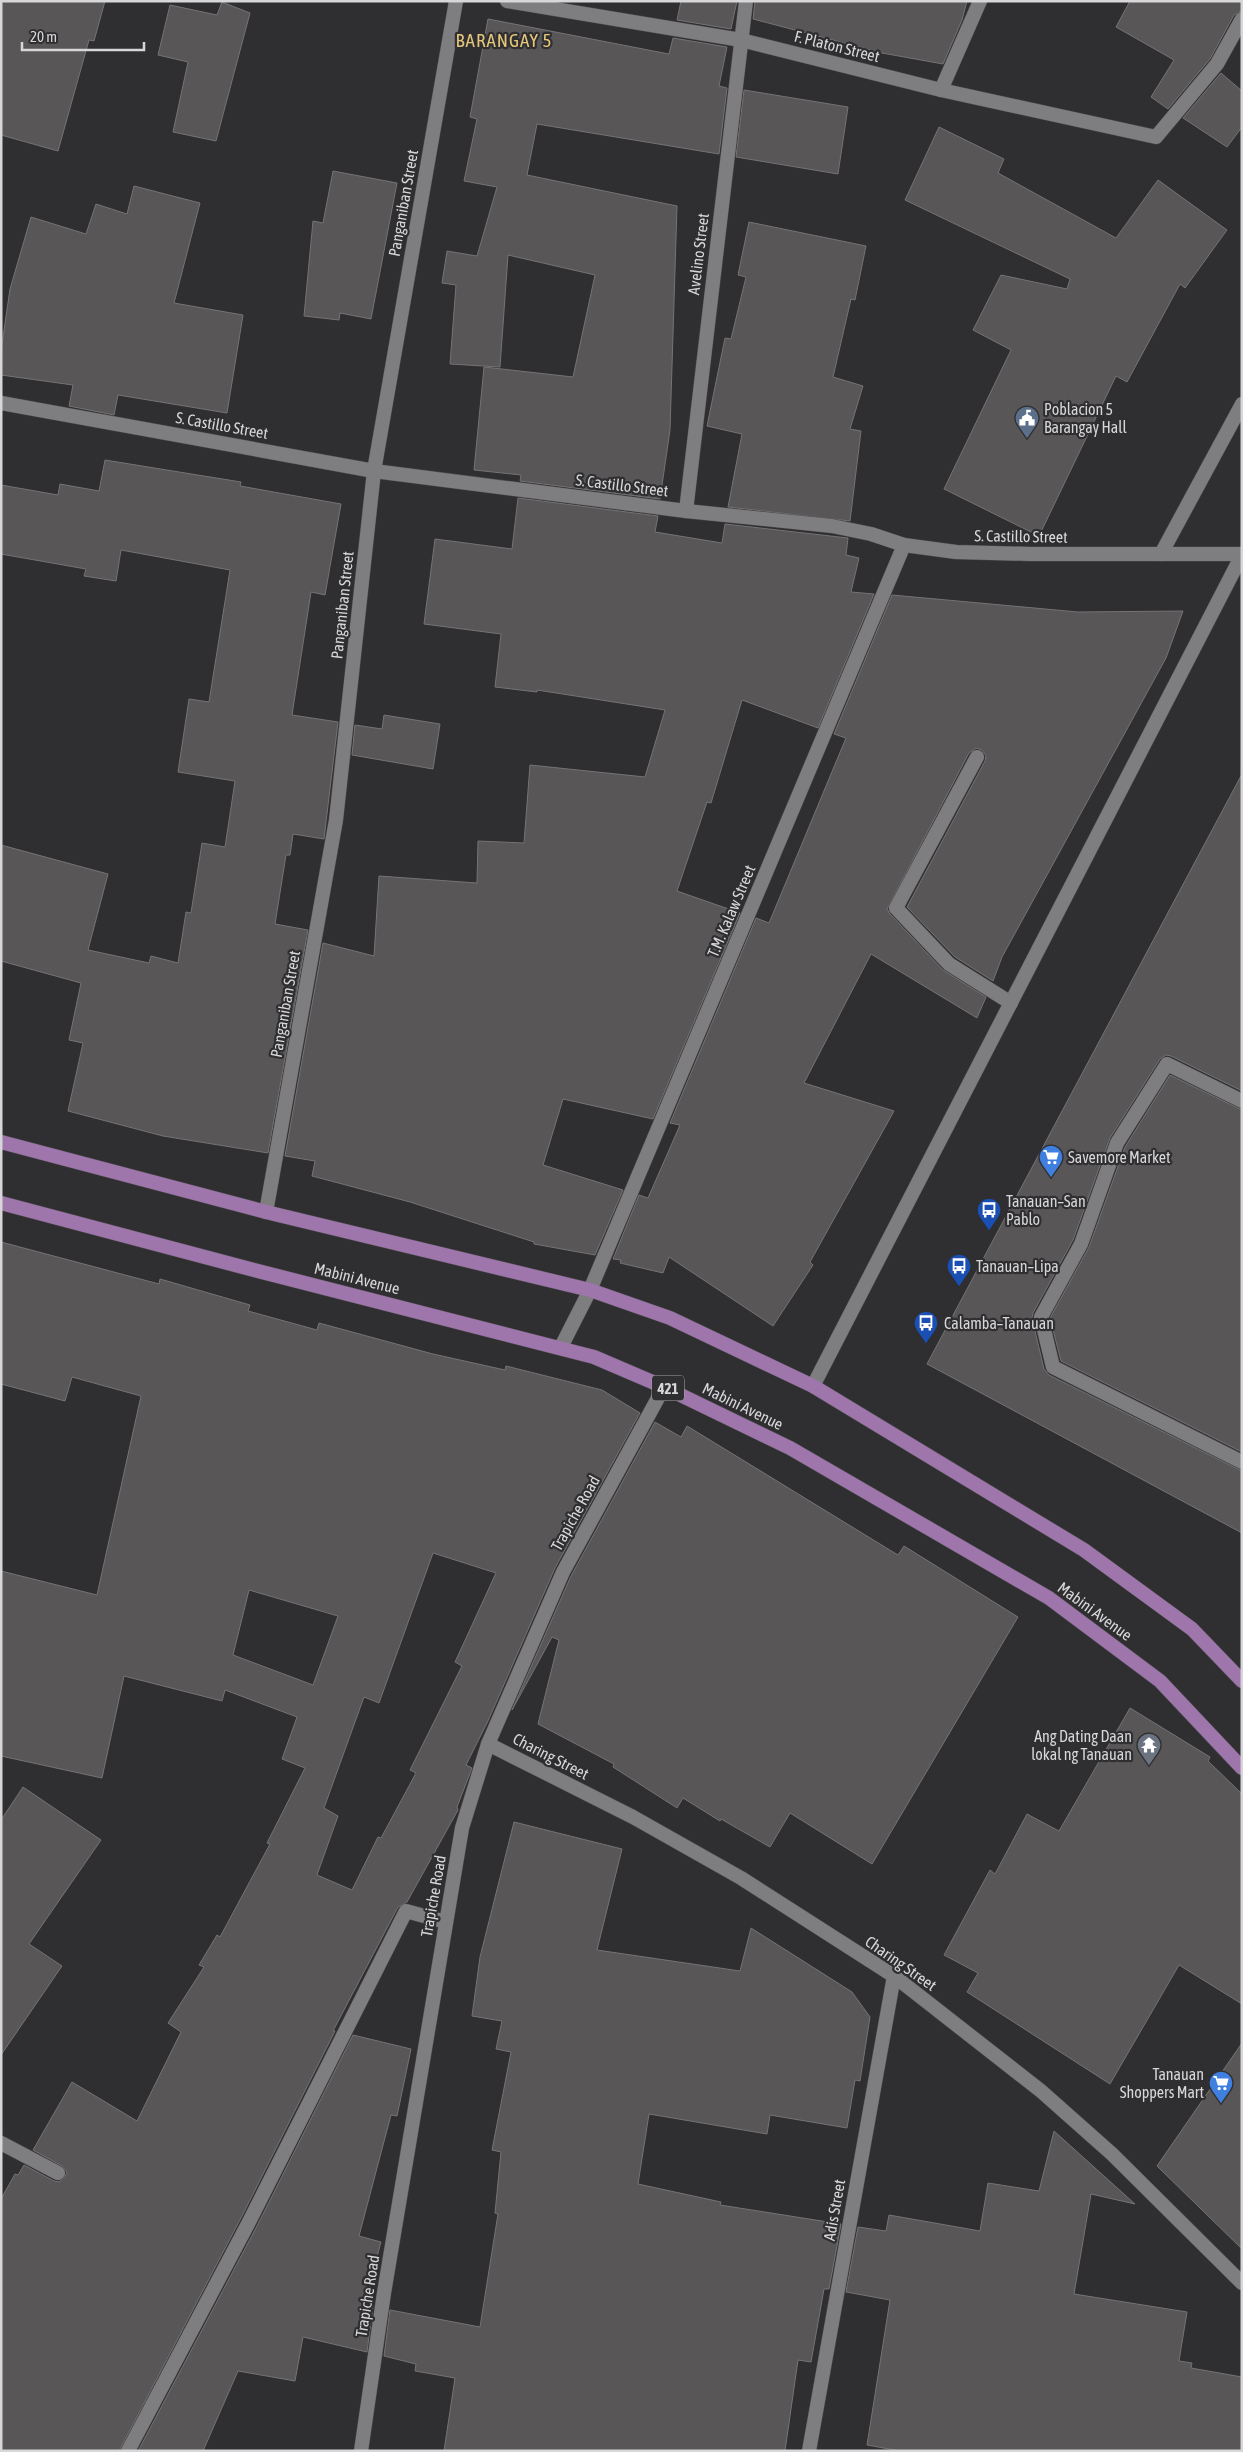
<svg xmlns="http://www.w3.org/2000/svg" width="1243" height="2452" viewBox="0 0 1243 2452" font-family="'Asap Condensed',sans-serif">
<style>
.building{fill:#595657;stroke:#767374;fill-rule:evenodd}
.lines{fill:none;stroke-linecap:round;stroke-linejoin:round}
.service-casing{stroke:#4d4c4e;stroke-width:15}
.minor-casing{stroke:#4d4c4e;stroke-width:15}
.tertiary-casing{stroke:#4d4c4e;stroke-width:15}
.primary-casing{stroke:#4d4c4e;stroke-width:15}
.service{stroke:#7e7d80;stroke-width:14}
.minor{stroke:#7e7d80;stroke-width:14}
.tertiary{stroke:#7e7d80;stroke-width:14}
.primary{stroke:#9e76ab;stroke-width:14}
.labels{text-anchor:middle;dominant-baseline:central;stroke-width:4.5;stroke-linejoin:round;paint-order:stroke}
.shield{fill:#2f2e31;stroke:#a5a4a6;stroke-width:1}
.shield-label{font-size:15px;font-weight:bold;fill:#d7d6d8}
.street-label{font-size:16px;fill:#d7d6d8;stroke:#2f2e31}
.poi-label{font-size:16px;fill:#d7d6d8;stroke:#2f2e31;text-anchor:start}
.quarter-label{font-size:19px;letter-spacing:1px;fill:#e4c67b;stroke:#2f2e31}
</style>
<rect width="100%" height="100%" fill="#2f2e31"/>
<g class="building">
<polygon points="1,1 105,1 94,41 89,40 58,151 1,135"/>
<polygon points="681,1 737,1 731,29 677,20"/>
<polygon points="755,1 967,1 962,20 943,64 882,53 753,19"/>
<polygon points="1130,1 1242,1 1242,10 1234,15 1210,59 1168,109 1151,97 1174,60 1116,27"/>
<polygon points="222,2 250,13 216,141 173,132 188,62 158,55 170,5 217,15"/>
<polygon points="488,19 669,54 673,38 727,47 719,86 727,88 719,154 537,124 527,175 677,206 670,430 660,499 520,481 521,475 474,470 484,367 573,377 595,275 508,255 500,367 450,364 456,285 442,283 447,251 477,256 497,187 464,181 477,119 470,117"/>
<polygon points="1221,73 1242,91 1242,127 1227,147 1183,118"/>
<polygon points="744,90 848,107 838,174 736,157"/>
<polygon points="939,127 1004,159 998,173 1116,238 1158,180 1227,230 1185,288 1180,284 1127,382 1116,376 1039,536 944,489 1011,350 973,330 1001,275 1067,289 1070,279 905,200"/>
<polygon points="333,171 397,183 371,319 340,313 339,320 304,316 313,221 323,223"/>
<polygon points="134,186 200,203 174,303 243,315 227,413 118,395 114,415 69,406 73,385 1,375 1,351 10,289 31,217 86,234 96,204 127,214"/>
<polygon points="749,222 866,246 855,300 851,299 833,377 863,386 850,429 861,431 850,521 728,507 742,434 707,426 725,338 731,339 746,277 738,275"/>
<polygon points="105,460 241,482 240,486 341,504 325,595 311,592 292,715 338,722 324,839 293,834 290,855 286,855 275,924 308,930 268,1153 163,1136 68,1111 83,1043 69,1040 81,983 1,961 1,845 108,874 88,950 149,963 151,956 178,963 186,912 191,913 202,843 225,847 235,781 178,772 189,699 209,702 230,570 121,550 116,581 84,576 86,569 1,554 1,485 58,495 60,484 99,491"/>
<polygon points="518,498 658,516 655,532 722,543 725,524 848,538 846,555 859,558 851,592 874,594 818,728 742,700 711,803 707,802 677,891 740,913 653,1119 563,1099 543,1165 623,1190 595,1255 534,1244 534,1242 410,1202 312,1176 315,1161 285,1156 323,943 374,956 379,876 477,883 478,841 524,843 530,765 645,777 665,710 537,690 537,692 495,687 501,634 424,624 435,539 512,549"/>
<polygon points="892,595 1078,612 1183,611 1166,658 1002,957 993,981 955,957 907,907 985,761 986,756 982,750 976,748 969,753 887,909 890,914 943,970 986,997 977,1018 871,954 804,1083 894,1111 810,1262 813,1265 773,1326 669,1257 663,1273 620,1263 621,1260 613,1259 639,1195 648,1198 680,1125 670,1123 756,918 769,923 846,738 834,734"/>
<polygon points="384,715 440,724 433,769 352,755 355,725 382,729"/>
<polygon points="1242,774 1242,1091 1171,1056 1166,1055 1160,1059 1110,1138 1073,1240 1033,1313 1032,1318 1044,1369 1049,1375 1242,1471 1242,1533 927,1364"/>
<polygon points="1170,1075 1242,1110 1242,1452 1061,1361 1050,1318 1089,1247 1125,1147"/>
<path d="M1,1242L159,1284L160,1279L250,1305L248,1311L317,1330L319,1323L433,1354L505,1370L506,1366L602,1390L640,1413L555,1568L488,1721L466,1765L472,1768L457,1807L458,1810L407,1902L398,1907L333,2031H335L242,2216L119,2451H1V2199L15,2174L18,2175L24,2165L54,2181L59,2182L65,2177L67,2172L62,2166L33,2150L72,2082L137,2121L181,2032L168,2023L204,1967L199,1965L217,1935L220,1937L270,1844L267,1843L305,1768L282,1759L297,1717L225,1690L222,1701L124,1676L102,1778L1,1756V1571L97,1595L141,1396L72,1377L65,1401L1,1384ZM433,1553L496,1573L455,1662L462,1666L410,1770L416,1773L381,1838L378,1837L352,1890L317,1875L338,1816L324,1808L364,1697L379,1703ZM249,1590L338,1616L313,1685L233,1655Z"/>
<polygon points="655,1422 681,1437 687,1426 898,1555 904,1546 1018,1617 872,1864 790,1813 770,1847 721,1819 720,1821 683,1798 677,1808 613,1767 614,1764 538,1724 559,1640 552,1637 512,1710 571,1576"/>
<polygon points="1130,1708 1210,1757 1208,1761 1242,1794 1242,2004 1179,1965 1110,2084 967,1992 978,1973 944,1955 990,1870 995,1874 1027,1814 1059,1831"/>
<polygon points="23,1787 101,1840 29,1944 62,1966 1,2055 1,1820"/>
<polygon points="514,1822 622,1849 597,1950 740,1971 751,1928 852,1992 870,2017 860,2081 855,2080 847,2128 770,2115 767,2134 649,2114 638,2184 721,2202 720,2205 841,2224 829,2289 824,2289 811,2362 798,2360 785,2451 444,2451 455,2378 415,2371 416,2364 384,2356 390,2310 480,2327 498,2214 495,2213 501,2152 492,2150 511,2052 496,2049 502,2021 472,2016 480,1957"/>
<polygon points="353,2035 411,2049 397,2116 391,2115 359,2236 381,2242 364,2305 373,2306 367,2352 303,2337 295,2381 238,2371 203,2451 138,2451 258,2224"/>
<polygon points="1242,2043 1242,2249 1157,2166"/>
<polygon points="1054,2131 1135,2204 1091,2194 1074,2294 1187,2312 1179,2361 1192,2363 1191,2368 1242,2377 1242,2451 900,2451 867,2445 890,2300 846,2292 858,2227 886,2231 889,2215 980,2231 988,2183 1039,2191"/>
</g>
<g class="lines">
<defs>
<g id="service">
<polyline points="1161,554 1242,404"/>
<polyline points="977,757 896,908 949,964 1011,1003"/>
<polyline points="1242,1101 1167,1064 1117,1143 1081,1244 1041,1317 1053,1367 1242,1462"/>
<polyline points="813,1386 1242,555"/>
</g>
<g id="minor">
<polyline points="507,1 741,40 941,90 1156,137 1217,64 1242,19"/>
<polyline points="941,90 980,1"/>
<polyline points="686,511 746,1"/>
<polyline points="266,1212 336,820 374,471"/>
<polyline points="561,1347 590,1290 904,545"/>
<polyline points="488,1744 633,1817 741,1878 894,1976 1041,2091 1112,2154 1242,2283"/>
<polyline points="1,2143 58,2173"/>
<polyline points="128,2451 250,2220 406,1911 446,1922"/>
<polyline points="809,2451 894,1976"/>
</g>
<g id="tertiary">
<polyline points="1,403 374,471 686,511 832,526 871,534 904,545 956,552 1030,554 1242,554"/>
<polyline points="374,471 456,1"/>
<polyline points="361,2451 384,2293 462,1828 488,1744 563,1572 664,1387"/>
</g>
<g id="primary">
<polyline points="1,1142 266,1212 590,1290 670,1318 813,1386 1084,1550 1192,1629 1242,1681"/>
<polyline points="1,1203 254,1270 594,1357 664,1387 790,1448 1049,1598 1160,1681 1242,1768"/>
</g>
</defs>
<use href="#service" class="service-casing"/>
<use href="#minor" class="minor-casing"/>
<use href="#tertiary" class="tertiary-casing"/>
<use href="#primary" class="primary-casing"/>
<use href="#service" class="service"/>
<use href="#minor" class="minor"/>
<use href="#tertiary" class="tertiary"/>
<use href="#primary" class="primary"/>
</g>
<defs>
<symbol id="civic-pin" viewBox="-11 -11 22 30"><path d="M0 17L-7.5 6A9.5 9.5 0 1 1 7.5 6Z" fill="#5c6f8a" stroke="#2f2e31"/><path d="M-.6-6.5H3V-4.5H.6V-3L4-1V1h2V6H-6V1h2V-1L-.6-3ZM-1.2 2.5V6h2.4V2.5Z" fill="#fff"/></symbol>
<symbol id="supermarket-pin" viewBox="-11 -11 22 30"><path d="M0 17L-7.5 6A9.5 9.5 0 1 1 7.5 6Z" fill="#3f7fe0" stroke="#2f2e31"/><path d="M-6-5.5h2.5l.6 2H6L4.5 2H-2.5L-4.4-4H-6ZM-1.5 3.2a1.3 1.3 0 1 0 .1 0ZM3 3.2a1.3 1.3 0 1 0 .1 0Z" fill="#fff"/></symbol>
<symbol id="bus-pin" viewBox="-11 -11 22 30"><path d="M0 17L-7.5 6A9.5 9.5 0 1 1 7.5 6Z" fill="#1a4fb4" stroke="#2f2e31"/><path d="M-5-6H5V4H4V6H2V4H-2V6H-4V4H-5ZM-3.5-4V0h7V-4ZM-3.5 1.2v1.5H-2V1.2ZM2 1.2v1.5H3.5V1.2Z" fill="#fff"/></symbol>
<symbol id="temple-pin" viewBox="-11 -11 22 30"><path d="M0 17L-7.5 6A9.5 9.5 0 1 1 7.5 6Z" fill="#6b7280" stroke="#2f2e31"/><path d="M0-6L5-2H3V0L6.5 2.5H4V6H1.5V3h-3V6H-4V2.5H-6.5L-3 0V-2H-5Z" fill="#fff"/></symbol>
</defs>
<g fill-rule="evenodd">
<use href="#civic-pin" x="1013" y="404" width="28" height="38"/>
<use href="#supermarket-pin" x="1037" y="1143" width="28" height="38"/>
<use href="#bus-pin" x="975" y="1196" width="28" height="38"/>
<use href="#bus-pin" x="945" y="1252" width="28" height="38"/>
<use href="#bus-pin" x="912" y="1309" width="28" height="38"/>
<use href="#temple-pin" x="1135" y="1731" width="28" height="38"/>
<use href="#supermarket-pin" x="1207" y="2069" width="28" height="38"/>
</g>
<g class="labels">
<rect class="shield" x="652" y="1375.5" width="32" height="25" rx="4"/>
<g class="shield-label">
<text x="668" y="1388">421</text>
</g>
<g class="street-label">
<text transform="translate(837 46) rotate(14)">F. Platon Street</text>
<text transform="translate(403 203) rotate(-80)">Panganiban Street</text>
<text transform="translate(698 254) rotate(-83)">Avelino Street</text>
<text transform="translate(222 425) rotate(10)">S. Castillo Street</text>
<text transform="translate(622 485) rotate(7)">S. Castillo Street</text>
<text transform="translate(1021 536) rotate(1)">S. Castillo Street</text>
<text transform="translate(342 605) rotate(-84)">Panganiban Street</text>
<text transform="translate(731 911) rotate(-67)">T.M. Kalaw Street</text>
<text transform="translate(285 1004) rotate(-80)">Panganiban Street</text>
<text transform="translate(357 1278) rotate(14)">Mabini Avenue</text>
<text transform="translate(743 1406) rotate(26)">Mabini Avenue</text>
<text transform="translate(575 1513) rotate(-61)">Trapiche Road</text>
<text transform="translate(1095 1611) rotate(36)">Mabini Avenue</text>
<text transform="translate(551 1756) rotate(27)">Charing Street</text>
<text transform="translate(433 1896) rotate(-80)">Trapiche Road</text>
<text transform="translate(901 1963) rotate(35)">Charing Street</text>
<text transform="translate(834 2210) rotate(-80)">Adis Street</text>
<text transform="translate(367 2296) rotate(-81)">Trapiche Road</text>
</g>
<g class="poi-label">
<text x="1044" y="409">Poblacion 5<tspan x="1044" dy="18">Barangay Hall</tspan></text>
<text x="1068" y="1157">Savemore Market</text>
<text x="1006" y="1201">Tanauan–San<tspan x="1006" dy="18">Pablo</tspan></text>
<text x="976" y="1266">Tanauan–Lipa</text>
<text x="944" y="1323">Calamba–Tanauan</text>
<text x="1132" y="1736" text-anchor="end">Ang Dating Daan<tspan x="1132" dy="18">lokal ng Tanauan</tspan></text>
<text x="1204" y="2074" text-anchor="end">Tanauan<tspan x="1204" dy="18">Shoppers Mart</tspan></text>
</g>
<g class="quarter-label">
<text x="504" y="40">BARANGAY 5</text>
</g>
</g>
<rect width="1243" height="2452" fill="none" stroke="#d7d6d8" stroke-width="5"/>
<path d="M22 42v8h122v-8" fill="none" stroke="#d7d6d8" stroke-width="2.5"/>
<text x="30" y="42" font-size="15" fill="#d7d6d8" stroke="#2f2e31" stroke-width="4" paint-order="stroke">20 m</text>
</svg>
